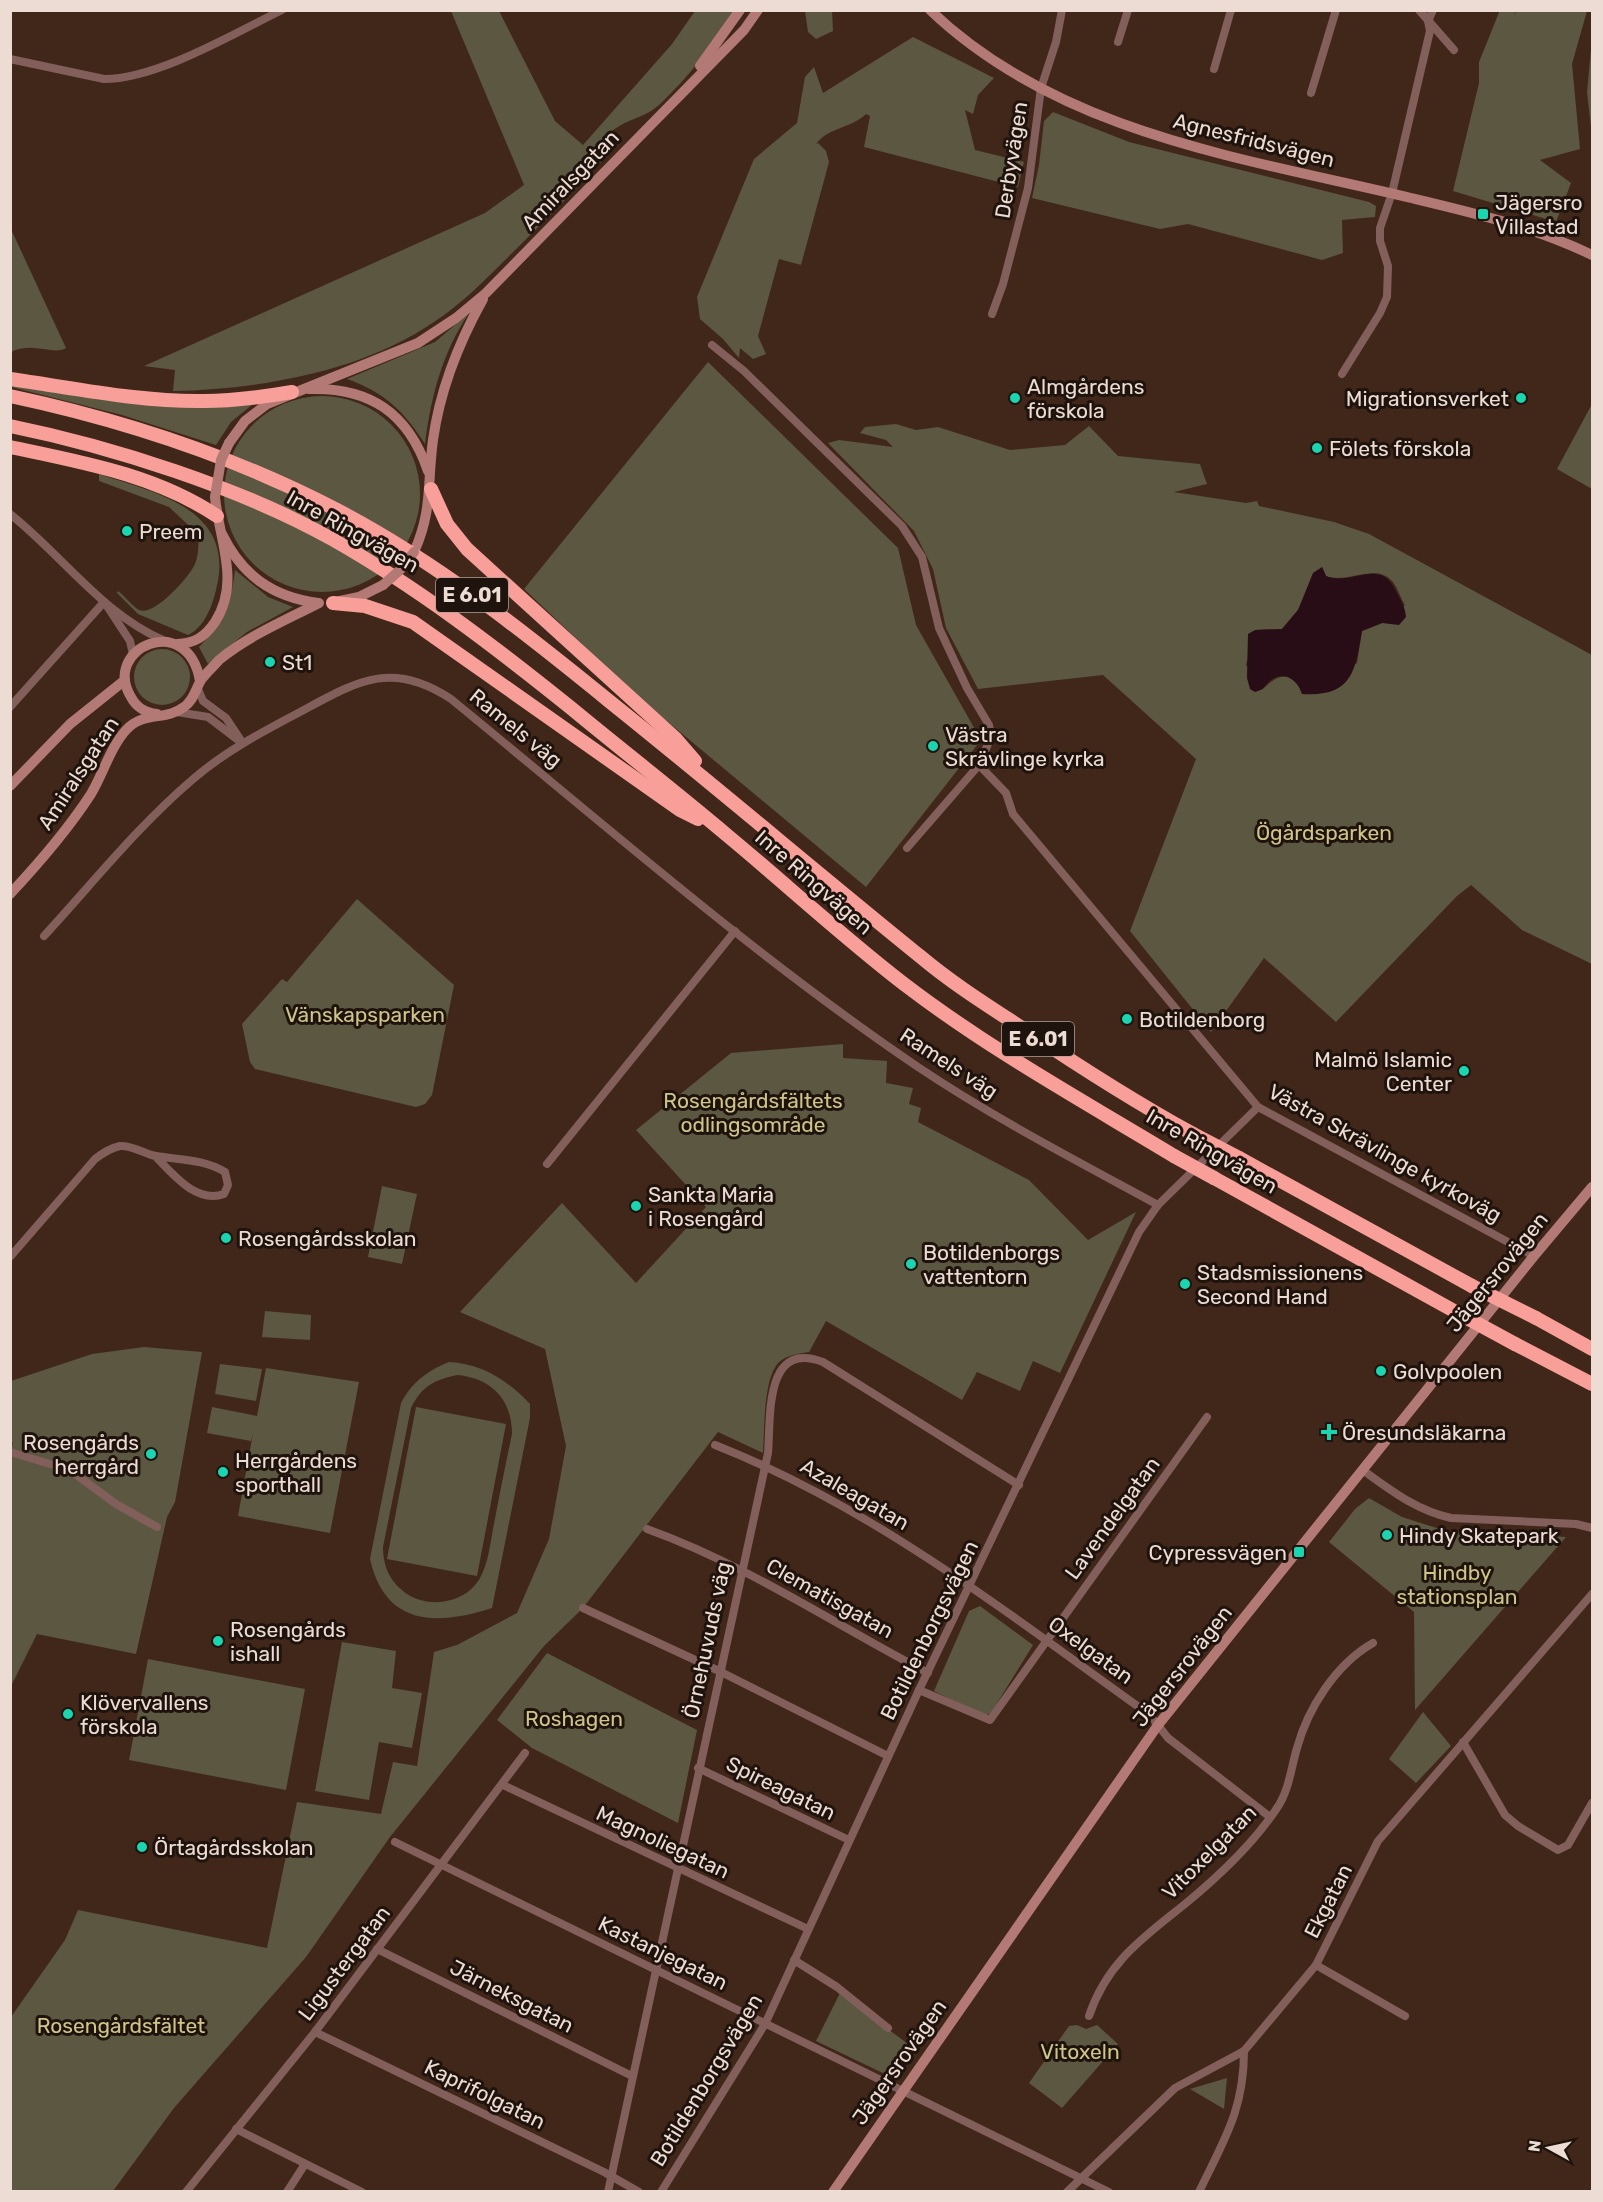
<svg xmlns="http://www.w3.org/2000/svg" width="1603" height="2202" viewBox="0 0 1603 2202" font-family="Rubik,sans-serif">
<style>
.green{fill:#5b5741;fill-rule:evenodd}
.water{fill:#280d17}
.lines{fill:none;stroke-linecap:round;stroke-linejoin:round}
.street{stroke:#835f5c;stroke-width:8}
.secondary{stroke:#b37974;stroke-width:10}
.highway{stroke:#f89f99;stroke-width:14}
.secondary-bridge{stroke:#b37974;stroke-width:10}
.highway-bridge{stroke:#f89f99;stroke-width:14}
.poi-dot{fill:#1bd5b1;stroke:#1f130d;stroke-width:2}
.labels{text-anchor:middle;dominant-baseline:central;stroke-width:6;stroke-linejoin:round;paint-order:stroke}
.shield{fill:#1f130d;stroke:#afa098;stroke-width:1.5}
.shield-label{font-size:20px;font-weight:bold;fill:#eddcd3}
.street-label{font-size:21px;fill:#eddcd3;stroke:#1f130d}
.poi-label{font-size:21px;fill:#eddcd3;stroke:#1f130d;text-anchor:start}
.park-label{font-size:21px;fill:#cfc58a;stroke:#1f130d}
</style>
<rect width="100%" height="100%" fill="#412719"/>
<g class="green">
<polygon points="1500,10 1516,11 1514,15 1517,11 1587,11 1572,64 1580,149 1540,160 1571,183 1556,222 1453,191 1479,83 1479,62"/>
<path d="M451,11H499L555,121L583,145L672,44L695,11H737C713,44 689,77 659,105C642,120 624,118 607,136L612,140L614,148C578,187 541,225 503,262C481,284 460,305 434,322C361,372 260,389 173,391L175,370L144,366L485,213L524,185Z"/>
<polygon points="805,11 832,11 833,31 816,39 808,32"/>
<path d="M913,37L994,78L978,95L973,114L965,110L975,150L1024,162L1018,187L864,147L870,116L866,114C852,128 829,127 816,144L818,143L826,151L829,162L801,265L779,259L758,336L766,354L753,359L740,348L739,358L723,339L700,319L697,297L754,159L797,123L805,77L814,67L823,93Z"/>
<polygon points="1592,39 1592,136 1587,92"/>
<polygon points="1053,112 1129,142 1369,202 1376,206 1375,217 1342,220 1343,253 1322,260 1188,224 1160,229 1032,198 1039,165 1044,121"/>
<path d="M10,227L66,348C53,356 33,341 11,352Z"/>
<path d="M469,313C442,353 431,397 425,444C404,411 384,392 347,379L435,342Z"/>
<polygon points="708,362 898,548 916,625 981,740 866,887 638,697 524,589"/>
<polygon points="11,381 253,404 231,422 216,445 122,415 11,387"/>
<circle cx="322" cy="494" r="98"/>
<polygon points="1592,404 1592,489 1557,469"/>
<path d="M896,424L916,430L938,427L1010,450L1065,445L1089,426L1118,456L1200,464L1207,484L1174,492L1246,503L1257,501L1259,506L1334,522L1369,534L1592,655V964L1522,930L1471,885L1457,896L1336,1022L1264,958L1211,1032L1130,931L1196,759L1103,675L978,689L946,628L933,569L914,531L828,443L839,440L893,447L886,440L860,433L865,427ZM1322,567L1326,576C1347,584 1375,563 1391,580C1397,585 1400,598 1405,605L1382,623L1362,631L1357,663L1302,694C1294,669 1277,674 1262,690L1246,665L1255,630L1282,629L1298,610Z"/>
<path d="M99,474C156,493 237,509 216,590C212,606 205,627 188,635L138,614L117,593L118,591C125,596 132,606 139,610C154,617 190,576 195,564C199,555 198,544 199,535L169,507L99,481Z"/>
<path d="M235,570L268,597L293,607L247,632L208,664L199,647C220,626 232,601 235,570Z"/>
<circle cx="162" cy="677" r="28"/>
<polygon points="357,899 454,985 432,1095 425,1104 416,1107 255,1069 250,1062 242,1024 282,979 287,982"/>
<path d="M843,1044V1058L887,1061L886,1083L913,1088L909,1104L921,1108L918,1122L1029,1180L1088,1240L1136,1212L1060,1373L1033,1361L1020,1391L977,1372L962,1400L826,1321L809,1352C798,1354 783,1355 776,1366C763,1385 765,1430 763,1453L718,1432L583,1608L544,1646L390,1837L306,1957L174,2108L113,2191H11V2017L65,1940L78,1910L267,1948L297,1802L381,1814L393,1762L417,1766L434,1652L457,1645L517,1613L549,1539L566,1446L545,1349L460,1312L562,1203L636,1283L706,1207L636,1130L731,1053Z"/>
<polygon points="382,1186 417,1194 402,1264 368,1257"/>
<polygon points="265,1311 311,1315 310,1340 262,1337"/>
<polygon points="144,1347 202,1352 175,1502 167,1517 136,1654 37,1634 11,1686 10,1450 13,1443 10,1442 11,1381 92,1354"/>
<path d="M449,1362C483,1364 507,1380 530,1404V1418L492,1608C436,1626 385,1626 370,1559L401,1403C412,1382 427,1371 449,1362ZM457,1375C491,1378 512,1399 512,1434C505,1466 499,1498 493,1529C490,1545 488,1564 480,1578C466,1603 430,1609 407,1594C390,1582 383,1567 383,1547L411,1408C422,1386 434,1380 457,1375Z"/>
<polygon points="220,1364 262,1369 256,1401 215,1394"/>
<polygon points="266,1368 359,1382 330,1533 238,1516 253,1433 251,1441 207,1433 212,1407 257,1416"/>
<polygon points="416,1407 506,1424 477,1576 387,1559"/>
<polygon points="1369,1498 1402,1517 1446,1531 1566,1537 1415,1710 1414,1612 1329,1542 1355,1509"/>
<polygon points="980,1606 1033,1645 991,1713 984,1716 934,1691 969,1611"/>
<polygon points="342,1642 396,1651 392,1688 422,1693 412,1748 379,1742 369,1800 315,1791"/>
<polygon points="547,1653 697,1730 678,1823 532,1748 497,1720"/>
<polygon points="148,1659 305,1689 286,1790 129,1760"/>
<polygon points="1423,1712 1451,1746 1416,1783 1389,1759"/>
<polygon points="840,1993 908,2044 887,2075 816,2041"/>
<polygon points="1077,2025 1086,2029 1097,2025 1118,2044 1062,2108 1029,2083 1069,2026"/>
<polygon points="1227,2078 1224,2109 1190,2089"/>
</g>
<path class="water" d="M1322,567L1326,576C1353,587 1379,556 1396,591C1401,601 1405,606 1406,617L1399,625L1382,623L1362,631C1355,671 1353,697 1302,694C1298,681 1285,670 1271,680C1265,685 1264,690 1255,692L1250,689L1247,678L1248,634L1255,630L1282,629L1298,610L1313,573Z"/>
<g class="lines">
<g class="street">
<polyline points="1419,10 1454,50"/>
<polyline points="1118,42 1128,10"/>
<path d="M10,59L104,79C157,79 233,34 282,10"/>
<polyline points="1214,69 1231,10"/>
<polyline points="1311,93 1336,10"/>
<polyline points="992,314 1003,284 1028,188 1041,88 1056,42 1062,10"/>
<polyline points="712,345 744,371 902,526 922,557 939,628 967,688 989,725 991,737 979,765 907,848"/>
<polyline points="1342,374 1380,313 1387,297 1388,266 1380,241 1380,228 1392,193 1430,31 1428,21 1433,10"/>
<path d="M10,514C62,555 103,615 165,641"/>
<polyline points="107,606 130,641 133,654"/>
<polyline points="198,689 203,701 226,718 240,739"/>
<polyline points="10,707 104,602"/>
<polyline points="177,712 208,717 242,743"/>
<polyline points="979,765 1006,793 1013,814 1258,1107 1534,1256"/>
<path d="M44,936C92,884 138,826 192,780C224,752 262,732 300,712C356,682 391,659 451,699C604,824 754,956 918,1067C994,1118 1077,1161 1158,1205"/>
<polyline points="547,1164 735,931"/>
<path d="M10,1257L95,1159C103,1153 110,1148 120,1146C132,1145 145,1154 156,1156C180,1160 204,1159 225,1172L228,1185L224,1194C196,1204 173,1174 155,1156"/>
<path d="M715,1445C875,1508 1011,1616 1150,1715L1168,1738L1270,1817"/>
<polyline points="10,1452 70,1470 116,1504 157,1527"/>
<path d="M1364,1471C1392,1491 1416,1510 1451,1518L1576,1524L1592,1528"/>
<path d="M647,1529C747,1565 834,1624 928,1673"/>
<polyline points="583,1608 719,1671 888,1756"/>
<polyline points="919,1690 990,1720 1207,1417"/>
<polyline points="1463,1742 1505,1815 1518,1826 1558,1850 1568,1845 1592,1803"/>
<polyline points="698,1768 849,1840"/>
<polyline points="503,1785 808,1929"/>
<polyline points="395,1842 1109,2192"/>
<polyline points="377,1949 632,2076"/>
<polyline points="794,1960 837,1987 888,2028"/>
<polyline points="1316,1965 1405,2016"/>
<path d="M1089,2016C1107,1962 1143,1938 1185,1904C1218,1877 1253,1844 1277,1808C1289,1791 1291,1768 1297,1748C1308,1708 1336,1664 1373,1643"/>
<polyline points="315,2032 604,2172 639,2192"/>
<polyline points="236,2129 362,2192"/>
<polyline points="186,2192 315,2032 525,1753"/>
<polyline points="287,2192 305,2164"/>
<path d="M608,2192L768,1453C771,1416 764,1340 823,1362L1019,1485"/>
<polyline points="661,2192 765,2024 919,1690 1139,1232 1158,1205 1258,1107"/>
<polyline points="1067,2192 1175,2088 1244,2051 1316,1965 1378,1841 1592,1594"/>
<path d="M1199,2192C1224,2140 1244,2110 1244,2051"/>
</g>
<g class="secondary">
<path d="M930,10C1060,134 1244,158 1411,198C1474,213 1534,227 1592,255"/>
<polyline points="700,66 740,10"/>
<path d="M309,389C370,387 408,413 428,471"/>
<polyline points="229,443 245,421 267,404 418,343 456,318 486,293 744,30 758,10"/>
<path d="M222,534C242,575 272,597 318,603"/>
<path d="M414,552C433,510 427,483 433,440C440,389 458,344 483,299"/>
<polyline points="340,601 359,597 383,585"/>
<path d="M177,644C195,643 205,637 215,622C241,582 219,540 215,497"/>
<path d="M157,714C146,713 136,707 131,697C101,648 188,610 200,681"/>
<polyline points="10,786 70,724 125,680"/>
<path d="M10,894C40,862 67,831 91,794C103,774 110,748 126,730C143,711 166,721 184,707C194,700 195,690 201,680C205,674 214,666 219,660C248,636 286,620 319,603"/>
<polyline points="833,2192 1158,1725 1534,1256 1592,1187"/>
</g>
<g class="highway">
<path d="M10,379C74,388 140,402 204,401C234,401 263,397 292,392"/>
<path d="M10,396C123,420 235,457 337,510C435,561 523,631 609,701C714,785 816,872 921,957C953,984 990,1007 1025,1030C1080,1067 1135,1102 1193,1134"/>
<path d="M10,426C113,447 241,488 332,539C417,587 495,647 571,708C623,751 676,792 728,836C787,885 843,937 904,984C989,1049 1083,1101 1174,1156"/>
<path d="M10,447C81,462 156,475 217,516"/>
<polyline points="431,489 447,524 467,549 676,739 695,761"/>
<polyline points="333,603 365,606 413,622 680,810 698,819"/>
<polyline points="1239,1158 1472,1286"/>
<polyline points="1214,1178 1456,1312"/>
<polyline points="1536,1318 1592,1349"/>
<polyline points="1515,1344 1592,1384"/>
</g>
<g class="secondary-bridge">
<polyline points="215,497 221,460 229,443"/>
<polyline points="383,585 400,570 414,552"/>
</g>
<g class="highway-bridge">
<polyline points="1193,1134 1239,1158"/>
<polyline points="1174,1156 1214,1178"/>
<polyline points="1472,1286 1536,1318"/>
<polyline points="1456,1312 1515,1344"/>
</g>
</g>
<g class="poi-dot">
<rect x="1477" y="208" width="12" height="12" rx="3"/>
<circle cx="1015" cy="398" r="6"/>
<circle cx="1521" cy="398" r="6"/>
<circle cx="1317" cy="448" r="6"/>
<circle cx="127" cy="531" r="6"/>
<circle cx="270" cy="662" r="6"/>
<circle cx="933" cy="746" r="6"/>
<circle cx="1127" cy="1019" r="6"/>
<circle cx="1464" cy="1071" r="6"/>
<circle cx="636" cy="1206" r="6"/>
<circle cx="226" cy="1238" r="6"/>
<circle cx="911" cy="1264" r="6"/>
<circle cx="1185" cy="1284" r="6"/>
<circle cx="1381" cy="1371" r="6"/>
<path d="M1326 1423h6v6h6v6h-6v6h-6v-6h-6v-6h6z"/>
<circle cx="151" cy="1454" r="6"/>
<circle cx="223" cy="1472" r="6"/>
<circle cx="1387" cy="1535" r="6"/>
<rect x="1293" y="1546" width="12" height="12" rx="3"/>
<circle cx="218" cy="1641" r="6"/>
<circle cx="68" cy="1714" r="6"/>
<circle cx="142" cy="1847" r="6"/>
</g>
<g class="labels">
<g class="shield">
<rect x="436" y="578" width="72" height="34" rx="4.5"/>
<rect x="1002" y="1022" width="72" height="34" rx="4.5"/>
</g>
<g class="shield-label">
<text x="472" y="595">E 6.01</text>
<text x="1038" y="1039">E 6.01</text>
</g>
<g class="street-label">
<text transform="translate(1254 140) rotate(14)">Agnesfridsvägen</text>
<text transform="translate(1011 160) rotate(-81)">Derbyvägen</text>
<text transform="translate(570 180) rotate(-46)">Amiralsgatan</text>
<text transform="translate(353 531) rotate(29)">Inre Ringvägen</text>
<text transform="translate(516 728) rotate(39)">Ramels väg</text>
<text transform="translate(78 773) rotate(-57)">Amiralsgatan</text>
<text transform="translate(814 882) rotate(41)">Inre Ringvägen</text>
<text transform="translate(949 1063) rotate(33)">Ramels väg</text>
<text transform="translate(1212 1151) rotate(30)">Inre Ringvägen</text>
<text transform="translate(1385 1153) rotate(29)">Västra Skrävlinge kyrkoväg</text>
<text transform="translate(1497 1272) rotate(-51)">Jägersrovägen</text>
<text transform="translate(855 1494) rotate(30)">Azaleagatan</text>
<text transform="translate(1112 1518) rotate(-54)">Lavendelgatan</text>
<text transform="translate(830 1598) rotate(29)">Clematisgatan</text>
<text transform="translate(929 1630) rotate(-64)">Botildenborgsvägen</text>
<text transform="translate(707 1640) rotate(-78)">Örnehuvuds väg</text>
<text transform="translate(1091 1650) rotate(36)">Oxelgatan</text>
<text transform="translate(1182 1666) rotate(-52)">Jägersrovägen</text>
<text transform="translate(781 1788) rotate(26)">Spireagatan</text>
<text transform="translate(663 1842) rotate(25)">Magnoliegatan</text>
<text transform="translate(1209 1852) rotate(-45)">Vitoxelgatan</text>
<text transform="translate(1328 1901) rotate(-63)">Ekgatan</text>
<text transform="translate(663 1953) rotate(26)">Kastanjegatan</text>
<text transform="translate(344 1963) rotate(-53)">Ligustergatan</text>
<text transform="translate(512 1996) rotate(27)">Järneksgatan</text>
<text transform="translate(899 2062) rotate(-55)">Jägersrovägen</text>
<text transform="translate(706 2080) rotate(-59)">Botildenborgsvägen</text>
<text transform="translate(485 2094) rotate(26)">Kaprifolgatan</text>
</g>
<g class="poi-label">
<text x="1495" y="202">Jägersro<tspan x="1495" dy="24">Villastad</tspan></text>
<text x="1027" y="386">Almgårdens<tspan x="1027" dy="24">förskola</tspan></text>
<text x="1509" y="398" text-anchor="end">Migrationsverket</text>
<text x="1329" y="448">Fölets förskola</text>
<text x="139" y="531">Preem</text>
<text x="282" y="662">St1</text>
<text x="945" y="734">Västra<tspan x="945" dy="24">Skrävlinge kyrka</tspan></text>
<text x="1139" y="1019">Botildenborg</text>
<text x="1452" y="1059" text-anchor="end">Malmö Islamic<tspan x="1452" dy="24">Center</tspan></text>
<text x="648" y="1194">Sankta Maria<tspan x="648" dy="24">i Rosengård</tspan></text>
<text x="238" y="1238">Rosengårdsskolan</text>
<text x="923" y="1252">Botildenborgs<tspan x="923" dy="24">vattentorn</tspan></text>
<text x="1197" y="1272">Stadsmissionens<tspan x="1197" dy="24">Second Hand</tspan></text>
<text x="1393" y="1371">Golvpoolen</text>
<text x="1342" y="1432">Öresundsläkarna</text>
<text x="139" y="1442" text-anchor="end">Rosengårds<tspan x="139" dy="24">herrgård</tspan></text>
<text x="235" y="1460">Herrgårdens<tspan x="235" dy="24">sporthall</tspan></text>
<text x="1399" y="1535">Hindy Skatepark</text>
<text x="1287" y="1552" text-anchor="end">Cypressvägen</text>
<text x="230" y="1629">Rosengårds<tspan x="230" dy="24">ishall</tspan></text>
<text x="80" y="1702">Klövervallens<tspan x="80" dy="24">förskola</tspan></text>
<text x="154" y="1847">Örtagårdsskolan</text>
</g>
<g class="park-label">
<text x="1324" y="832">Ögårdsparken</text>
<text x="365" y="1014">Vänskapsparken</text>
<text x="753" y="1100">Rosengårdsfältets<tspan x="753" dy="24">odlingsområde</tspan></text>
<text x="1457" y="1572">Hindby<tspan x="1457" dy="24">stationsplan</tspan></text>
<text x="574" y="1718">Roshagen</text>
<text x="121" y="2025">Rosengårdsfältet</text>
<text x="1080" y="2051">Vitoxeln</text>
</g>
</g>
<rect width="1603" height="2202" fill="none" stroke="#eddcd3" stroke-width="24"/>
<g transform="translate(1549 2148) rotate(278)" stroke="#1f130d" stroke-width="4.5" paint-order="stroke">
<path d="M0-4.5L10 22L0 15L-10 22Z" fill="#eddcd3"/>
<text y="-9" font-size="16" font-weight="bold" text-anchor="middle" fill="#eddcd3">N</text>
</g>
</svg>
